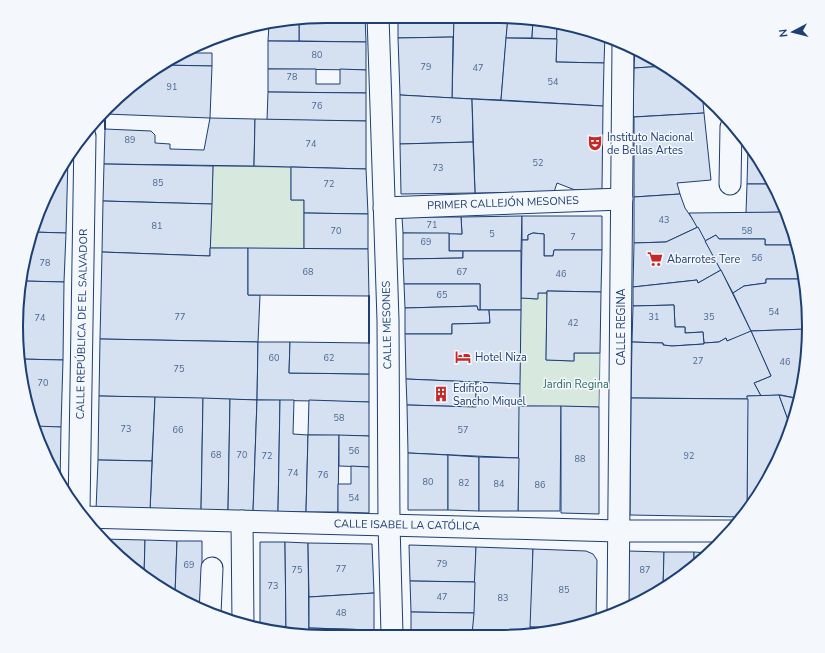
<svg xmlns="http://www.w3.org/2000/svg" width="825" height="653" viewBox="0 0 825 653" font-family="'Nunito Sans',sans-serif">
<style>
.green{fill:#d7e8df;stroke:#687fa3}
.building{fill:#d5e0f0;stroke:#1d3f73}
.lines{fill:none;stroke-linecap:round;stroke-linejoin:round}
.minor-casing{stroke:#1d3f73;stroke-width:23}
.minor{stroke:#f4f7fb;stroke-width:21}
.wall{stroke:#1d3f73;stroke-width:2}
.labels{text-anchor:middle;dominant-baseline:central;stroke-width:3;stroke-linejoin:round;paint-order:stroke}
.number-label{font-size:9px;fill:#4b6792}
.poi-label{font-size:11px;fill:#1d3f73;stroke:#f4f7fb;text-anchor:start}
.street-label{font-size:11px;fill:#1d3f73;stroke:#f4f7fb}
.park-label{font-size:11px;fill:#2c6c60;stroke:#f4f7fb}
.rim{fill:none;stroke:#1d3f73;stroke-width:2}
</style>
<rect width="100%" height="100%" fill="#f4f7fb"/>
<g class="green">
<polygon points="213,166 291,167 291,200 304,200 304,249 210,248"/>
<polygon points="538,293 547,293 546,360 574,361 574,353 600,353 599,407 519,406 521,298 537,299"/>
</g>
<g class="building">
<polygon points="326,16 365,16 366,42 299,41 299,20"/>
<polygon points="398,16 454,16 454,37 398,38"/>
<polygon points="454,16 508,17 501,100 452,98"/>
<polygon points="508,17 533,19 532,38 506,38"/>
<polygon points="533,19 557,24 557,39 532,38"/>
<polygon points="299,20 299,41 268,41 269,24"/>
<polygon points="557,24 605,35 604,63 556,62"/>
<polygon points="453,37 452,98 400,95 398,38"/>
<polygon points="506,38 557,39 556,62 604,63 603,106 501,100"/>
<polygon points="268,41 366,42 366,70 268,69"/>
<polygon points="635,49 654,58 666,66 634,68"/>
<polygon points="183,53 212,53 212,66 161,65 171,57"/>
<polygon points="161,65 212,66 210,118 105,114 107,107"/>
<polygon points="666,66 702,92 704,113 633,117 634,68"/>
<polygon points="268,69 316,69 316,84 340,84 340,69 366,70 366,93 268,92"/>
<polygon points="268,92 366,93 366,121 267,120"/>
<polygon points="400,95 472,99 473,142 400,144"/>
<polygon points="472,99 603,106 602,189 575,190 557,183 554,192 475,193"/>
<polygon points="704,113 711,180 677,183 680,194 634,197 634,117"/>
<polygon points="210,118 255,119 254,166 104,164 105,129 151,131 155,135 155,143 170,144 170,149 204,150"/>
<polygon points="255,119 366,121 366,169 254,166"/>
<polygon points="473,142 475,193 401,194 400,144"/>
<polygon points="748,148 768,171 773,184 747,184"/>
<polygon points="68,158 66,233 32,232 58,171"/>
<polygon points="104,164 213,166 212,204 103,201"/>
<polygon points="291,167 366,169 368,214 304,213 304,200 291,200"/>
<polygon points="747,184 773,184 786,212 746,213"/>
<polygon points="680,194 685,208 698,227 666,242 634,243 634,197"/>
<polygon points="103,201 212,204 210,256 102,252"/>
<polygon points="786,212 793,227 797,245 765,245 765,239 719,239 716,235 705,241 689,213"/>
<polygon points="304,213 368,214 368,249 304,249"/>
<polygon points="522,216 521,251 449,251 449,233 462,234 461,217"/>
<polygon points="522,216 602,216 602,250 554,250 553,256 544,256 544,234 533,233 528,235 528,240 522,240"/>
<polygon points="402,217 461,217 462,234 403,233"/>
<polygon points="698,227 721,270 698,283 697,280 633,287 634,243 666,242"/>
<polygon points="32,232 66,233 64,282 23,281 23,309 18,309 27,246"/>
<polygon points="403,233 449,233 449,251 463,251 463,258 403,259"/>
<polygon points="533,233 544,234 544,256 553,256 554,250 602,250 601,292 547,291 547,293 538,293 538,299 521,298 522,240 528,240 528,235"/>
<polygon points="716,235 719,239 765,239 765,245 797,245 805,279 766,279 766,283 744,286 733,293 705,241"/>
<polygon points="210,248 248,248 248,295 260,295 258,342 100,339 102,252 210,256"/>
<polygon points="248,248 368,249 369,296 248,295"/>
<polygon points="463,251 521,251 521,310 480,310 480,284 404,284 403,259 463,258"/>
<polygon points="721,270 751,331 744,335 727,341 726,338 719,342 704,343 703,332 685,333 685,327 675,327 674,305 633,306 633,287 697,280 698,283"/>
<polygon points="766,279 805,279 808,329 751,331 733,293 744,286 766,283"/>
<polygon points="23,281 64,282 63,360 20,359 16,326 18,309 23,309"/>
<polygon points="404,284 480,284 480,310 478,310 477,306 405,308"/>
<polygon points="547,291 601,292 600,353 574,353 574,361 546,360"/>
<polygon points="674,305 675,327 685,327 685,333 703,332 704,344 672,346 663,345 663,343 632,342 633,306"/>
<polygon points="477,306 478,310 489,310 490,323 452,324 452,334 405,334 405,308"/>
<polygon points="489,310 521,310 520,384 406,379 405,334 452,334 452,324 490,323"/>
<polygon points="808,329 808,347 800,399 781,395 761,396 754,383 771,376 751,331"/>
<polygon points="751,331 771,376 754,383 761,396 747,396 748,399 631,398 632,342 663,343 663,345 672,346 704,344 704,343 719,342 726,338 727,341"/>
<polygon points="100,339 258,342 257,400 99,396"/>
<polygon points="258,342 290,342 289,373 369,374 369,402 257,400"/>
<polygon points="290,342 369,343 369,374 289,373"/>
<polygon points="20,359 63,360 61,427 35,428 27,407"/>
<polygon points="406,379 476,382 476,407 407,405"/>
<polygon points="476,382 520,384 519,458 408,453 407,405 476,407"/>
<polygon points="779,395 791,428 777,464 747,512 747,396"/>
<polygon points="779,395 800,399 791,428"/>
<polygon points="99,396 155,397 152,461 98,460"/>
<polygon points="155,397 203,398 201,511 150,511"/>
<polygon points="203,398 230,399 228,511 201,511"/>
<polygon points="631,398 748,399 747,512 744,517 630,515"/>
<polygon points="230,399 257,400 253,512 228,511"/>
<polygon points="257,400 280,400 278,512 253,512"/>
<polygon points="280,400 294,400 293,434 308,435 306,512 278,512"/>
<polygon points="309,400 369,402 369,436 308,435"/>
<polygon points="519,406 561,406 560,511 518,511"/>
<polygon points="561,406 599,407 599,514 561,513"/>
<polygon points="35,426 61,427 60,485 57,482"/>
<polygon points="308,435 339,435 338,512 306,512"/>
<polygon points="339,435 369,436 369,467 339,466"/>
<polygon points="408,453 448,455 448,510 408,510"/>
<polygon points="448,455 479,457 479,511 448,510"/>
<polygon points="479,457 519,458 518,511 479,511"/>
<polygon points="98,460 152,461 150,511 96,510"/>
<polygon points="351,466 369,467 369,513 338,512 338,484 351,484"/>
<polygon points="101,539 145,540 144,576 138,573"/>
<polygon points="145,540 177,541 175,594 144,576"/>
<polygon points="177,541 202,541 202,610 175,594"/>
<polygon points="260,542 285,542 286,631 260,629"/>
<polygon points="285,542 308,543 309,632 286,631"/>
<polygon points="308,543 372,544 374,593 309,597"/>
<polygon points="409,545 476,547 475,582 410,581"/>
<polygon points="476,547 533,549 531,634 519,636 472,635"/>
<polygon points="533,549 586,551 593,554 597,560 596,621 563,628 530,627"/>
<polygon points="628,551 664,552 663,589 654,596 628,607"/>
<polygon points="664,552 694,552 694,567 663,589"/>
<polygon points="694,552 710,553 694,567"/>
<polygon points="410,581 475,582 474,613 411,612"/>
<polygon points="374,593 374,630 309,628 309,597"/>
<polygon points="411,612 474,613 472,635 411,634"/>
<polygon points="530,627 563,628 531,634"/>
<polygon points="309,628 374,630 374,633 309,632"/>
</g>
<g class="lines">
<defs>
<g id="minor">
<polyline points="378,16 388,320 389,524 392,634"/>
<polyline points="730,184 731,127"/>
<polyline points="384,208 622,199"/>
<polyline points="79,511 85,136"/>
<polyline points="83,517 619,531 731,531"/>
<polyline points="242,521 243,624"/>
<polyline points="618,612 623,43"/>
<polyline points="210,614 212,568"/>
</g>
</defs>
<use href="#minor" class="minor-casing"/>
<use href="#minor" class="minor"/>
<g class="wall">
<polyline points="105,129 105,114"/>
<polyline points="369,296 369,343"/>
</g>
</g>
<defs>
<symbol id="theatre-bare" viewBox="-9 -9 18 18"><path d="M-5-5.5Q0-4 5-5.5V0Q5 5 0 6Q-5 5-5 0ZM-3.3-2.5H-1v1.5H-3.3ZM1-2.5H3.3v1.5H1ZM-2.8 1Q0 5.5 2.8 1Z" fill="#c62828" stroke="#f4f7fb" stroke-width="2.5" paint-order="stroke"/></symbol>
<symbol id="supermarket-bare" viewBox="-9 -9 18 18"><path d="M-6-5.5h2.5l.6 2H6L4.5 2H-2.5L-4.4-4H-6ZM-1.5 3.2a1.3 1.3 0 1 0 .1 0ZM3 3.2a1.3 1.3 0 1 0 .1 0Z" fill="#c62828" stroke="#f4f7fb" stroke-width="2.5" paint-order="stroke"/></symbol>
<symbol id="hotel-bare" viewBox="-9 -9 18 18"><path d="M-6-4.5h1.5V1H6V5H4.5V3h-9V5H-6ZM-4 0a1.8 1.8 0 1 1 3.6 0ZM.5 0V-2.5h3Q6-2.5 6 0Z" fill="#c62828" stroke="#f4f7fb" stroke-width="2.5" paint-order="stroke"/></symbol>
<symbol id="building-bare" viewBox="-9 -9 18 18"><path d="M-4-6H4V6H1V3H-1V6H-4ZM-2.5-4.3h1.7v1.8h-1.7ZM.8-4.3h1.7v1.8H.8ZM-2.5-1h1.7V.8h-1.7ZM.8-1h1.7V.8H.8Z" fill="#c62828" stroke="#f4f7fb" stroke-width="2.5" paint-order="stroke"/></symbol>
</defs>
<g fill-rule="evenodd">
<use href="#theatre-bare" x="584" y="132" width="22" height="22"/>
<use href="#supermarket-bare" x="644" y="248" width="22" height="22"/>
<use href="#hotel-bare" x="452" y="346" width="22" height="22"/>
<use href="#building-bare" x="430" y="383" width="22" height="22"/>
</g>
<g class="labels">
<g class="number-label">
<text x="317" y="55">80</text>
<text x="426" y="67">79</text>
<text x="478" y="68">47</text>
<text x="292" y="77">78</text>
<text x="553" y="82">54</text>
<text x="172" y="87">91</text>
<text x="317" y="106">76</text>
<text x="436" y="120">75</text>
<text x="130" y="140">89</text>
<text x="311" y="144">74</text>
<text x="538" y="163">52</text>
<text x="438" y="168">73</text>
<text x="158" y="183">85</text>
<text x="329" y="184">72</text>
<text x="664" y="220">43</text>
<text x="432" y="225">71</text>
<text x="157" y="226">81</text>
<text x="336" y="231">70</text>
<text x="747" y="231">58</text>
<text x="492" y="234">5</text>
<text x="573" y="237">7</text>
<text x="426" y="242">69</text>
<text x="757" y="258">56</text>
<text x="45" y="263">78</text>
<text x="308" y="272">68</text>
<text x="462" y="272">67</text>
<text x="561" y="274">46</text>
<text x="442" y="295">65</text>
<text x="774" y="312">54</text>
<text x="180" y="317">77</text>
<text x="654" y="317">31</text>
<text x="709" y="317">35</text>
<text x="40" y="318">74</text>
<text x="573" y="323">42</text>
<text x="274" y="358">60</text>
<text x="329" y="358">62</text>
<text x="698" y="361">27</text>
<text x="785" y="362">46</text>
<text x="179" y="369">75</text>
<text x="43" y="383">70</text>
<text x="339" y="418">58</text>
<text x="126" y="429">73</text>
<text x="178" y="430">66</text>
<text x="463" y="430">57</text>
<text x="354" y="451">56</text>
<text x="216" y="455">68</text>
<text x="242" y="455">70</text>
<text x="267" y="456">72</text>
<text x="689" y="456">92</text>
<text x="580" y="459">88</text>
<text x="293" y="473">74</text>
<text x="323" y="475">76</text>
<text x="428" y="482">80</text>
<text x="464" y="483">82</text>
<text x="499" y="484">84</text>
<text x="540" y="485">86</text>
<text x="354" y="498">54</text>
<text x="442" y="564">79</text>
<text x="189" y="565">69</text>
<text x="341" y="569">77</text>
<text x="297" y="570">75</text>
<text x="645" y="570">87</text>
<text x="273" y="586">73</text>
<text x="564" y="590">85</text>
<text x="442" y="597">47</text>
<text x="503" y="598">83</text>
<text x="341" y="613">48</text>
</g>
<g class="poi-label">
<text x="607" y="137">Instituto Nacional<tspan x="607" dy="13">de Bellas Artes</tspan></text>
<text x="667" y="259">Abarrotes Tere</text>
<text x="475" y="357">Hotel Niza</text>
<text x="453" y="388">Edificio<tspan x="453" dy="13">Sancho Miquel</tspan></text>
</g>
<g class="street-label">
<text transform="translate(503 203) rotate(-2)">PRIMER CALLEJÓN MESONES</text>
<text transform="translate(82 324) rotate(-89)">CALLE REPÚBLICA DE EL SALVADOR</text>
<text transform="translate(387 325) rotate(-91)">CALLE MESONES</text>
<text transform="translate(621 327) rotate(-90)">CALLE REGINA</text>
<text transform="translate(407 525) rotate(1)">CALLE ISABEL LA CATÓLICA</text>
</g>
<g class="park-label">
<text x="576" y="384">Jardin Regina</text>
</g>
</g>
<path d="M0 0H825V653H0ZM326 23H499A303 303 0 0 1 802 326V327A303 303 0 0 1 499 630H326A303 303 0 0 1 23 327V326A303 303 0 0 1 326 23Z" fill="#f4f7fb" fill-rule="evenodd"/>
<path class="rim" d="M326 23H499A303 303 0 0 1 802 326V327A303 303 0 0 1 499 630H326A303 303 0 0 1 23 327V326A303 303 0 0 1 326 23Z"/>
<g transform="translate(793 32) rotate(263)" stroke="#f4f7fb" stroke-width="3" paint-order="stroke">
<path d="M0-3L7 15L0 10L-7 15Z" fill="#1d3f73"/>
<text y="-6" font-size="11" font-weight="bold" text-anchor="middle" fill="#1d3f73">N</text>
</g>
</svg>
